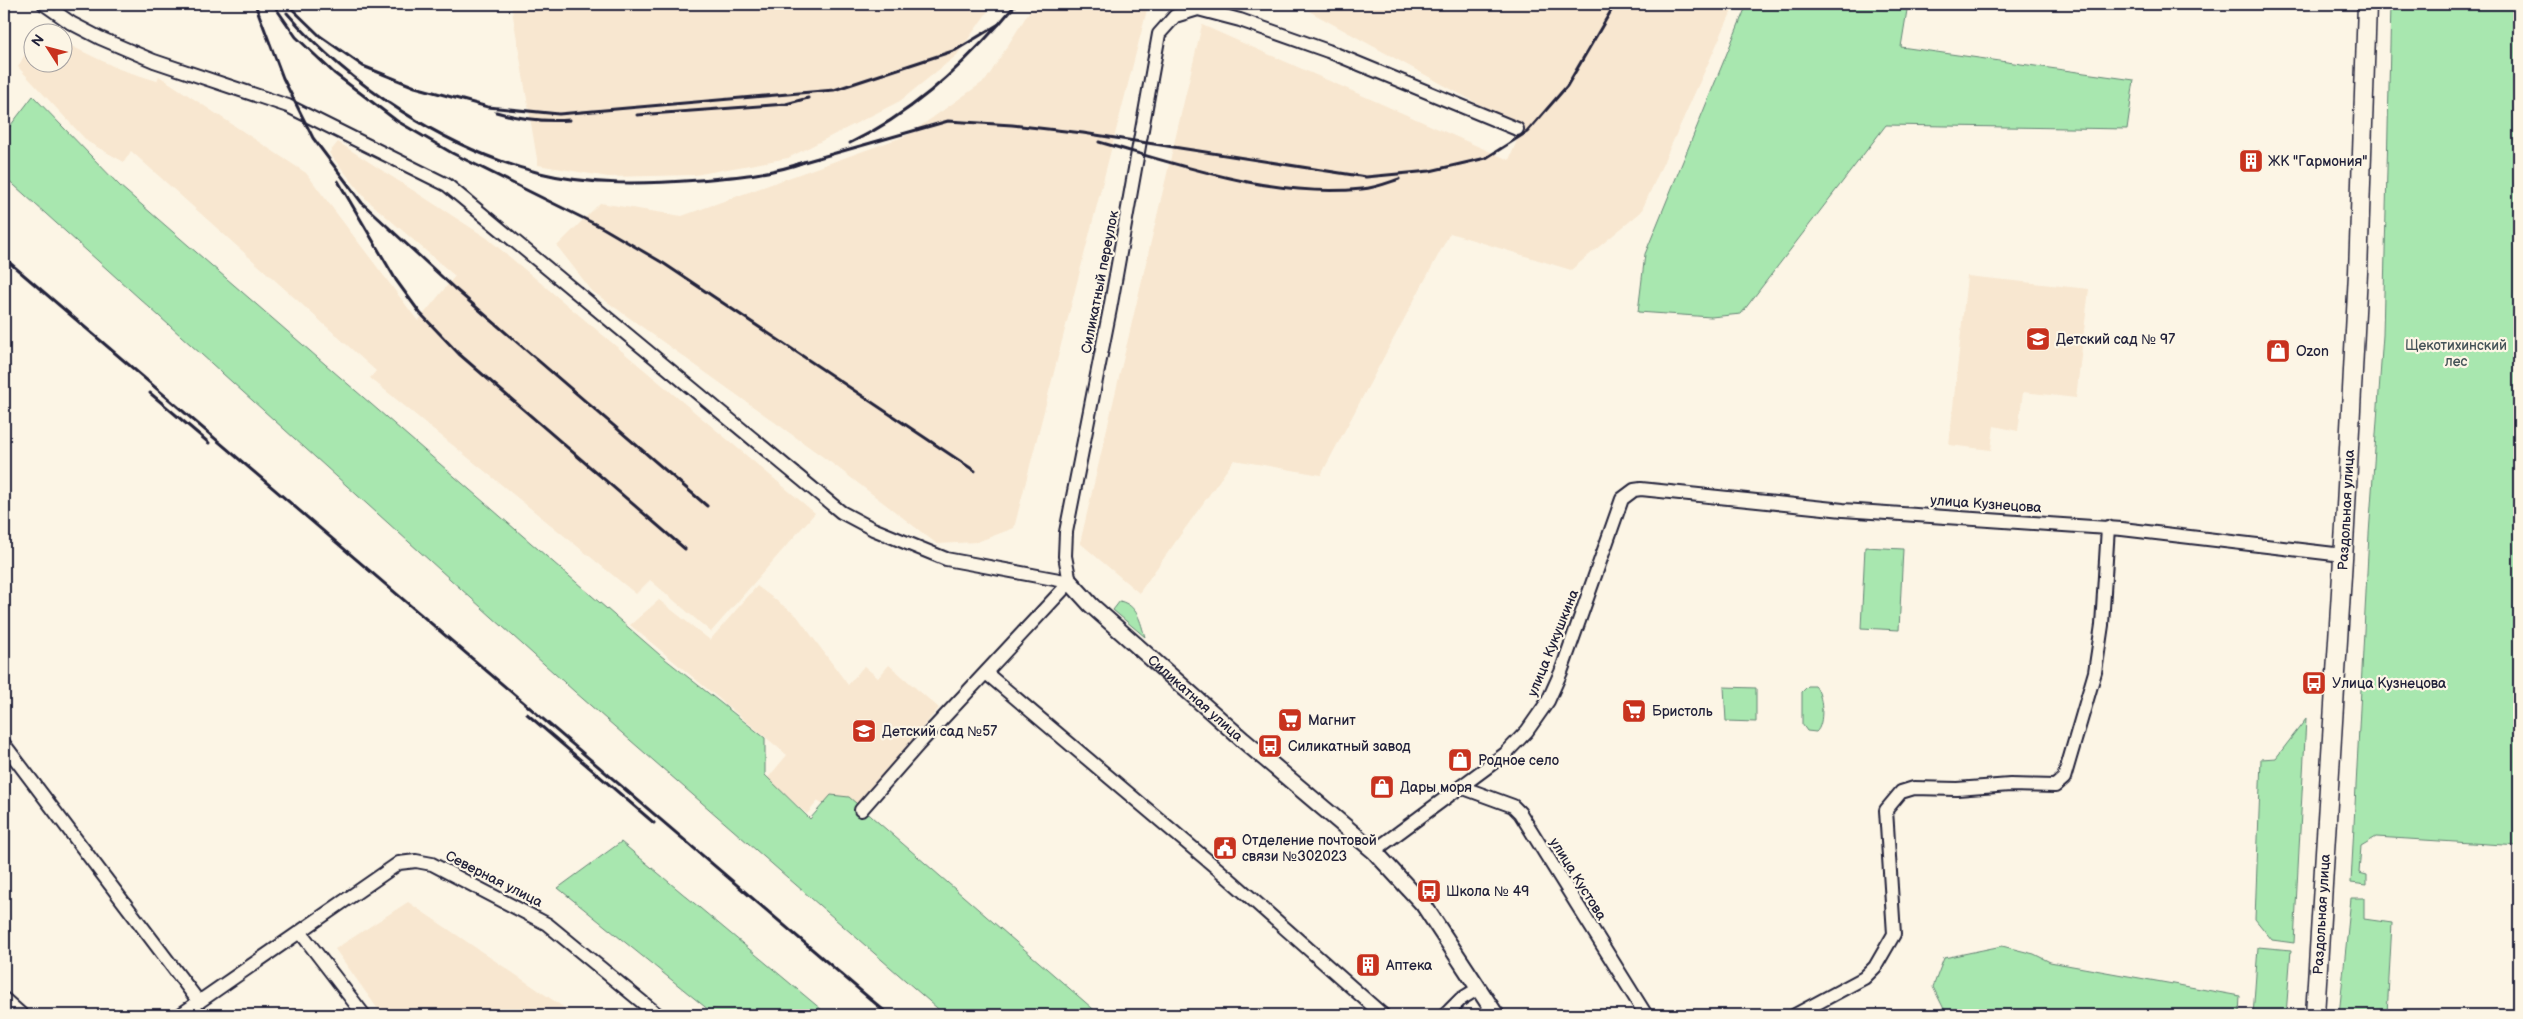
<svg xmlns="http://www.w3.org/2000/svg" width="2523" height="1019" viewBox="0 0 2523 1019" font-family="'Balsamiq Sans',sans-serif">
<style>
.built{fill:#f8e7d0}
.green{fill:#a8e7af;stroke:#658475}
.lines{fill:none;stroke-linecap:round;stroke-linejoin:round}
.minor-casing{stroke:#22223b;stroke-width:16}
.tertiary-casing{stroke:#22223b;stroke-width:19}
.secondary-casing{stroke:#22223b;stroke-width:21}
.minor{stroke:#fcf5e5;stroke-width:12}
.tertiary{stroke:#fcf5e5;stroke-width:15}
.secondary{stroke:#fcf5e5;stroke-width:18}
.rail{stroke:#22223b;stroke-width:3}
.labels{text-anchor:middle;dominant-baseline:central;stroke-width:4.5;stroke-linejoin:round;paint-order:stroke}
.poi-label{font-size:14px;fill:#22223b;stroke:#fcf5e5;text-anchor:start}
.street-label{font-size:14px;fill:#22223b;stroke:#fcf5e5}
.park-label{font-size:14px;fill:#445358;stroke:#fcf5e5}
</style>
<rect width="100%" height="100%" fill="#fcf5e5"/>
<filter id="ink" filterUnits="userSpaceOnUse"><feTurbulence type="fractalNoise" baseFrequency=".02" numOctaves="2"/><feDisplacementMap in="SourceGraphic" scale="10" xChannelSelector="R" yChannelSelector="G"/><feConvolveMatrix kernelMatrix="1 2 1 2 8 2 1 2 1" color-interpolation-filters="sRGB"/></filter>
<g filter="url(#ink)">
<g class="built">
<polygon points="511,4 993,4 957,55 900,101 788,158 695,175 608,177 538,165"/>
<polygon points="1034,4 1140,4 1148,6 1014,528 977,542 937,544 837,467 592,291 557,246 600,203 682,216 908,135 986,80"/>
<polygon points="1296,4 1735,4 1641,212 1571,270 1450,233 1321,475 1234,460 1139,593 1080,543 1202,25 1509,160 1522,128"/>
<polygon points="32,41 32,62 62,62 63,42 119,69 157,81 159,76 306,173 418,321 455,276 366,199 329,153 338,142 487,238 815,513 711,632 650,580 636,594 370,378 376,371 131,151 124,162 88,142 18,67"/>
<polygon points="1967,276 2089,289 2076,398 2023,392 2018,431 1994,426 1991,450 1949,445"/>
<polygon points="757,586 797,616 848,685 864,666 878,678 889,665 939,708 843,822 818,801 807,814 767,779 787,755 630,625 659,600 710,640"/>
<polygon points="408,902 575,1015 382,1015 335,949"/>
</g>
<g class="green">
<polygon points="1747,4 1908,4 1901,47 2134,80 2127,129 1886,125 1741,314 1711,317 1638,312 1645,254"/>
<polygon points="2391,4 2519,4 2519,846 2376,837 2361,846 2359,873 2367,875 2367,885 2351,883 2369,534 2383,335"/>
<polygon points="33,96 120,186 660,655 765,738 765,775 810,819 831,795 849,797 1100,1015 945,1015 575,692 4,176 4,134"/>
<polygon points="1865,547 1903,549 1899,630 1861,628"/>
<path d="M1120,601C1138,606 1140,621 1145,637L1113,610Z"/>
<path d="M1808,686H1815C1823,693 1825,725 1816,732L1807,731L1802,724V692Z"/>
<polygon points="1724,687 1756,688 1756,722 1726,721"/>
<polygon points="2306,719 2294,943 2272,940 2255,919 2261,759 2276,758"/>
<polygon points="621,842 828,1015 715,1015 558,888"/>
<polygon points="2351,898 2364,898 2364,919 2392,923 2387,1015 2339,1015"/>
<polygon points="2002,946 2034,954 2050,962 2240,996 2239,1015 1947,1015 1933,987 1944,958"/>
<polygon points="2258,947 2291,950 2286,1015 2253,1015"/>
</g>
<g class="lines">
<defs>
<g id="minor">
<polyline points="44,4 71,23 100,38 154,61 288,106 447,185 841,512 873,529 946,559 1070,582"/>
<polyline points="1070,582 1065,556 1066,532 1110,309 1159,34 1175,16 1198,9 1240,20 1328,51 1517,129"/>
<polyline points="986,673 1226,876 1383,1015"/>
<polyline points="4,744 199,1002"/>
<polyline points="1461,787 1513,806 1520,813 1646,1015"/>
<polyline points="861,810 918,745 1070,582"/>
<polyline points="1374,851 1505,754 1527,731 1548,701 1561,672 1622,499 1634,490 1641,489 1843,510 2122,529 2343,555"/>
<polyline points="301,933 364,1015"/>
<polyline points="4,999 22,1015"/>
<polyline points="180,1015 399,863 416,861 432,864 547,924 658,1015"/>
<polyline points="1445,1015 1461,999 1479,988"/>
<polyline points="1795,1015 1864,978 1875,967 1894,934 1886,810 1901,792 1914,788 1957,789 2010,785 2055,786 2064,778 2095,672 2102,625 2108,527"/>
</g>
<g id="tertiary">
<path id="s1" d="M1070,582L1091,605L1243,740L1374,851L1423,904L1496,1015"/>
</g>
<g id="secondary">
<path id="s2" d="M2315,1015L2345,526L2358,273L2367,4"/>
</g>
</defs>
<use href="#minor" class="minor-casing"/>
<use href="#tertiary" class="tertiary-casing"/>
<use href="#secondary" class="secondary-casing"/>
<use href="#minor" class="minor"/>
<use href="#tertiary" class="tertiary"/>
<use href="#secondary" class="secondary"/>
<g class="rail">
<polyline points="255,4 283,78 313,138 362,203 454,288 707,506"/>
<polyline points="273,4 296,37 334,73 397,121 452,153 603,228 663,263 975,471"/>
<polyline points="287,4 320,36 363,66 415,87 488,107 559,114 834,90 956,50 999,24 1016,4"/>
<path d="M287,13C349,85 447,150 540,173C591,186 647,184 699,180C731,177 774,174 804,162"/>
<path d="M496,112C520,119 545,122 570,120"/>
<polyline points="637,115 786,104 808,98"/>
<path d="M1099,142C1184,166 1272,198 1362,189C1375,188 1387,183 1399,179"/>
<path d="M850,143C909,115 956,72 999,24"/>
<polyline points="797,164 948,121 1012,125 1083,133 1366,177 1430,171 1486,158 1527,132 1567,86 1615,4"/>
<polyline points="338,181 396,280 420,313 459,354 685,549"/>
<polyline points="4,258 889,1015"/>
<polyline points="150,393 209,443"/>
<polyline points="527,714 654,823"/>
</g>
</g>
</g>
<defs>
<symbol id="building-square" viewBox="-11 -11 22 22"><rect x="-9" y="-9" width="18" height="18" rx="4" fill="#c8321e" stroke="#fcf5e5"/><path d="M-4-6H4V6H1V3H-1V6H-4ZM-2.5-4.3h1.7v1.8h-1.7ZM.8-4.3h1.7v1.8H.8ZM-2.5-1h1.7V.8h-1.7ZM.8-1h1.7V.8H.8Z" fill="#fff"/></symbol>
<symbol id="school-square" viewBox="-11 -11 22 22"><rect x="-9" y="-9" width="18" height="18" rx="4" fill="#c8321e" stroke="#fcf5e5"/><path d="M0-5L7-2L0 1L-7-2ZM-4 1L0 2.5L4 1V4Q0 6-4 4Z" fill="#fff"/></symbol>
<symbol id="shop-square" viewBox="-11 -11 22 22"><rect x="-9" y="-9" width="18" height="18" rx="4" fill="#c8321e" stroke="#fcf5e5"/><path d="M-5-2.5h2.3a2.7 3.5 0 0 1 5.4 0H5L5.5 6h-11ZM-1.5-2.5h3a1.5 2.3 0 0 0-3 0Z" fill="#fff"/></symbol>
<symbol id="bus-square" viewBox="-11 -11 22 22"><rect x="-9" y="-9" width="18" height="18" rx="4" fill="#c8321e" stroke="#fcf5e5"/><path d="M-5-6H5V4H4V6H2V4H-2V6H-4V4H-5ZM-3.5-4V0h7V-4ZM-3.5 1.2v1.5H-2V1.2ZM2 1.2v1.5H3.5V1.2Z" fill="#fff"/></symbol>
<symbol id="supermarket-square" viewBox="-11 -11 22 22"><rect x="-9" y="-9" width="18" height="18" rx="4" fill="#c8321e" stroke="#fcf5e5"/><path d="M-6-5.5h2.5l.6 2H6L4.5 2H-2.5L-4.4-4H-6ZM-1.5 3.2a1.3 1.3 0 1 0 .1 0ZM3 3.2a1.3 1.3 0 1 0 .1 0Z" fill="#fff"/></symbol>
<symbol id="civic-square" viewBox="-11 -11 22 22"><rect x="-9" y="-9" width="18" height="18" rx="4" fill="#c8321e" stroke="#fcf5e5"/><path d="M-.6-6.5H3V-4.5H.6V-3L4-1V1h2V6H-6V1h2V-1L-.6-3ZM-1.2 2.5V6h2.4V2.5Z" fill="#fff"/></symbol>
</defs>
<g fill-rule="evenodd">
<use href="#building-square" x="2237" y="147" width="28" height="28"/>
<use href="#school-square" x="2024" y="325" width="28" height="28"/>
<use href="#shop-square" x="2264" y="337" width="28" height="28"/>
<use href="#bus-square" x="2300" y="669" width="28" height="28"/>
<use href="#supermarket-square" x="1620" y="697" width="28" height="28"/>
<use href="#supermarket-square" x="1276" y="706" width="28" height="28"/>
<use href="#school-square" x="850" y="717" width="28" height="28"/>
<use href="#bus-square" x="1256" y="732" width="28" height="28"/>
<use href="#shop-square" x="1446" y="746" width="28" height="28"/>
<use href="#shop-square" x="1368" y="773" width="28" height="28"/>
<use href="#civic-square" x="1211" y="834" width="28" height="28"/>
<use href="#bus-square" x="1415" y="877" width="28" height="28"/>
<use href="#building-square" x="1354" y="951" width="28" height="28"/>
</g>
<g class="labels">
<g class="poi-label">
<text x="2268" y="161">ЖК "Гармония"</text>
<text x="2056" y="339">Детский сад № 97</text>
<text x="2296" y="351">Ozon</text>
<text x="2332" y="683">Улица Кузнецова</text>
<text x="1652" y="711">Бристоль</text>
<text x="1308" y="720">Магнит</text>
<text x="882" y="731">Детский сад №57</text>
<text x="1288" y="746">Силикатный завод</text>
<text x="1478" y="760">Родное село</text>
<text x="1400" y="787">Дары моря</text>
<text x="1242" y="840">Отделение почтовой<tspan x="1242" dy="16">связи №302023</tspan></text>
<text x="1446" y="891">Школа № 49</text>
<text x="1386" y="965">Аптека</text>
</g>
<g class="street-label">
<text transform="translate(1100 282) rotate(-79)">Силикатный переулок</text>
<text transform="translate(1986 504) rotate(4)">улица Кузнецова</text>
<text stroke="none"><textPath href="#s2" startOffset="506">Раздольная улица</textPath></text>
<text transform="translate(1553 643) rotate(-68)">улица Кукушкина</text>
<text stroke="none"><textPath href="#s1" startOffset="171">Силикатная улица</textPath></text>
<text transform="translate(494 879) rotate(27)">Северная улица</text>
<text transform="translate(1578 879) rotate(58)">улица Кустова</text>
<text stroke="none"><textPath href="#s2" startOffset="101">Раздольная улица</textPath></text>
</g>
<g class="park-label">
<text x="2456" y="345">Щекотихинский<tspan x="2456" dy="16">лес</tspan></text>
</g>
</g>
<rect width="2523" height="1019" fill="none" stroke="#fcf5e5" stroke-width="20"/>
<rect x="10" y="10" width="2503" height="999" fill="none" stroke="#22223b" stroke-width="2" filter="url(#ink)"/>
<g transform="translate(48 48) rotate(306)"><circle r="24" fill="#fcf5e5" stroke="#a5a1a1"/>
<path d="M0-4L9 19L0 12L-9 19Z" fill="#c8321e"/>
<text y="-8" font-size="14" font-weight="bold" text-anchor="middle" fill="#22223b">N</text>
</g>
</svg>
